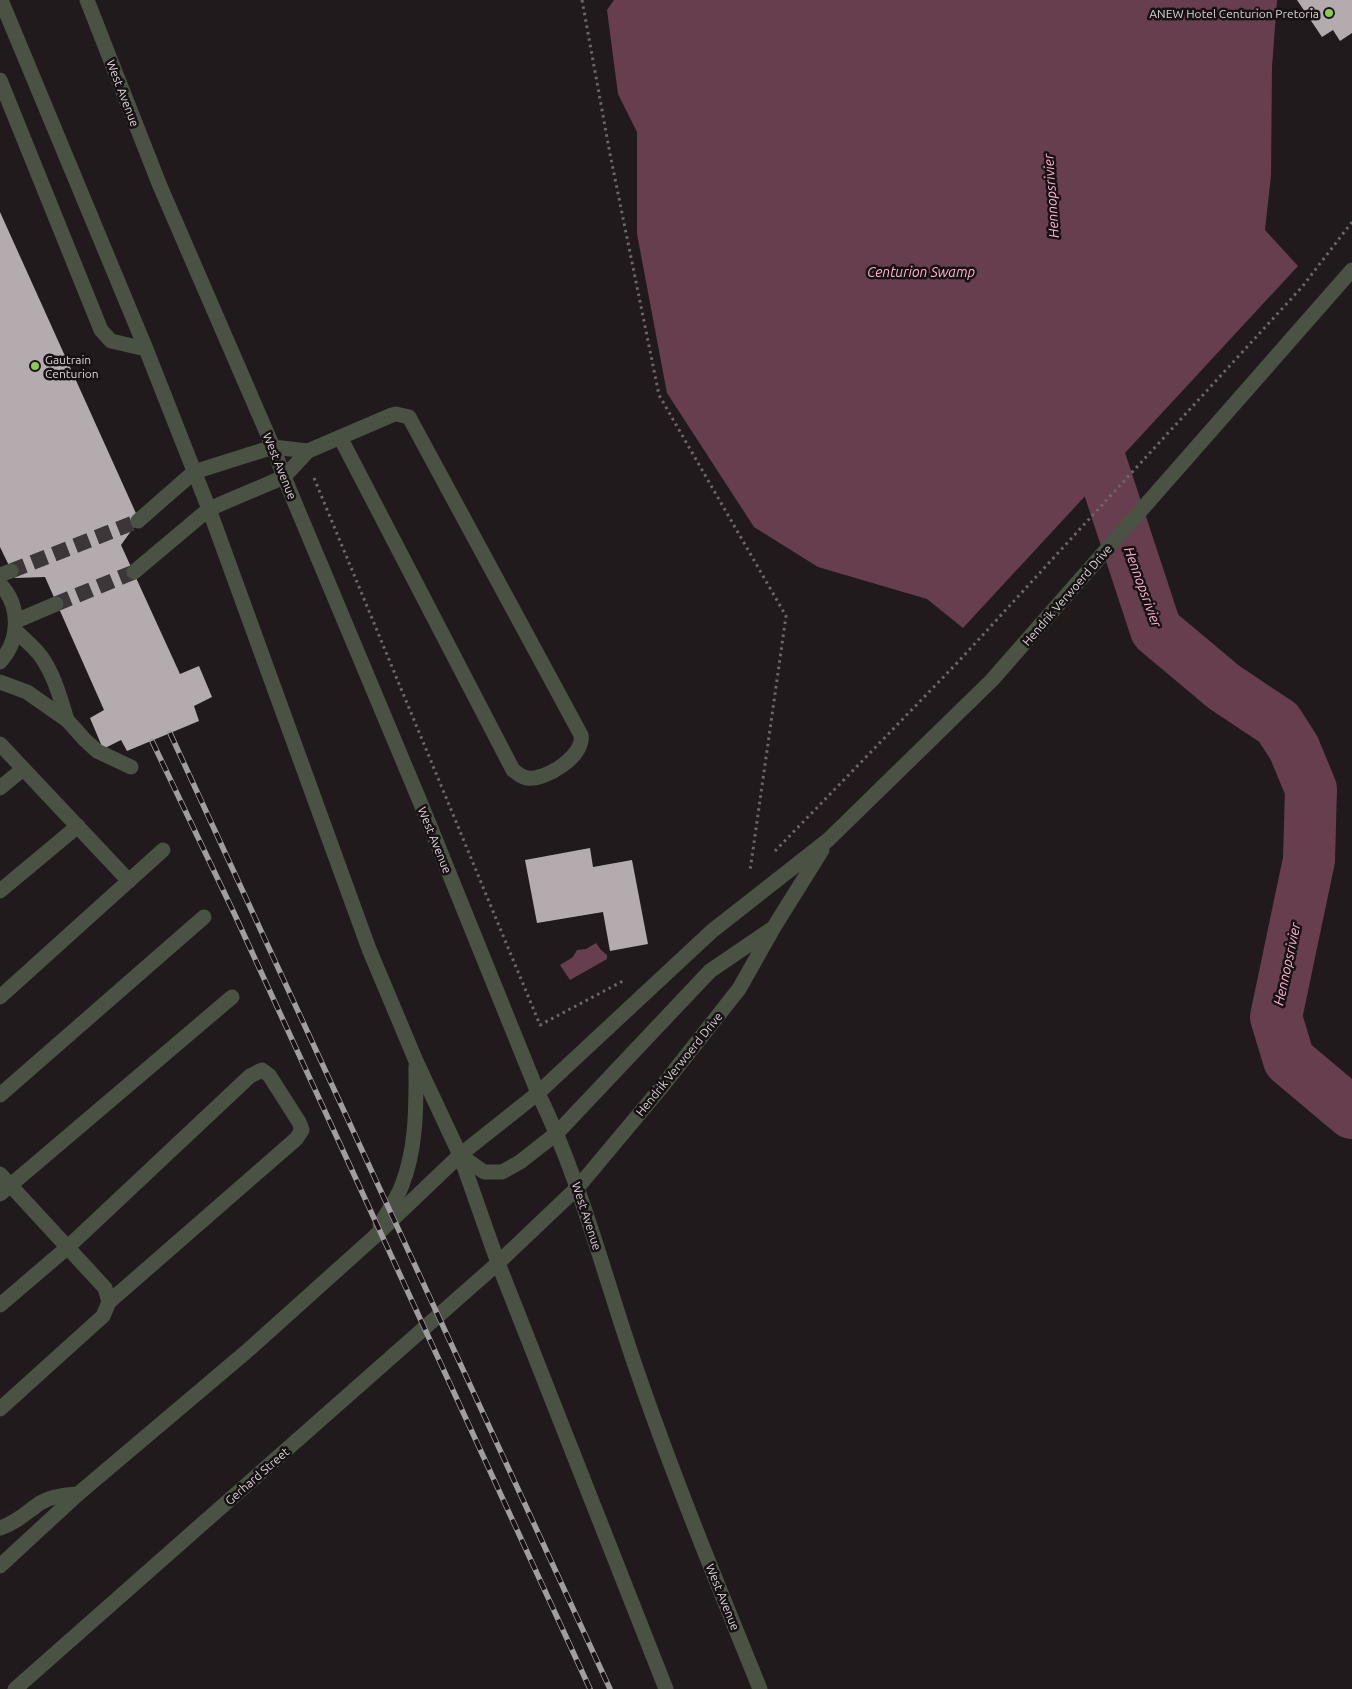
<svg xmlns="http://www.w3.org/2000/svg" width="1352" height="1689" viewBox="0 0 1352 1689" font-family="Ubuntu,sans-serif">
<style>
.water{fill:#673e4e}
.lines{fill:none;stroke-linecap:round;stroke-linejoin:round}
.river{stroke:#673e4e;stroke-width:52}
.building{fill:#b4abae}
.minor-tunnel{stroke:#3c3638;stroke-width:15;stroke-dasharray:15 8;stroke-linecap:butt}
.path{stroke:#6c6769;stroke-width:3;stroke-dasharray:2.5 4;stroke-linecap:butt}
.minor{stroke:#495243;stroke-width:15}
.rail-casing{stroke:#a29d9f;stroke-width:5.5}
.rail{stroke:#171113;stroke-width:4;stroke-dasharray:11;stroke-linecap:butt}
.poi-dot{fill:#88cf49;stroke:#171113;stroke-width:2}
.labels{text-anchor:middle;dominant-baseline:central;stroke-width:5;stroke-linejoin:round;paint-order:stroke}
.poi-label{font-size:12px;fill:#dad5d7;stroke:#171113;text-anchor:end}
.street-label{font-size:12px;fill:#dad5d7;stroke:#171113}
.water-label{font-size:14px;font-style:italic;fill:#feb4d0;stroke:#171113}
</style>
<rect width="100%" height="100%" fill="#201a1c"/>
<g class="water">
<polygon points="614,0 1277,0 1272,67 1271,175 1265,230 1298,266 963,628 927,599 818,567 754,527 667,393 637,234 637,132 618,94 607,10"/>
<polygon points="596,943 601,950 607,955 607,959 570,980 560,965 573,957 577,950 586,949"/>
</g>
<g class="lines">
<polyline class="river" points="1083,408 1156,630 1224,687 1278,723 1294,748 1311,789 1309,860 1276,1017 1289,1060 1352,1113"/>
</g>
<g class="building">
<polygon points="1297,0 1352,0 1352,33 1340,41 1333,30 1322,37"/>
<polygon points="0,212 139,520 121,545 180,674 199,666 212,697 194,706 199,721 127,751 121,740 103,749 90,718 104,710 45,577 15,578 0,547"/>
<polygon points="590,848 593,867 632,860 648,944 610,951 603,912 537,923 525,860"/>
</g>
<g class="lines">
<g class="minor-tunnel">
<polyline points="11,571 138,521"/>
<polyline points="56,604 134,572"/>
</g>
<g class="path">
<polyline points="582,0 610,154 659,395 786,616 750,871"/>
<polyline points="314,478 540,1025 623,981"/>
<polyline points="775,851 958,662 1302,287 1352,222"/>
</g>
<g class="minor">
<polyline points="1,0 146,349 209,509 369,949 416,1061 460,1155 498,1263 666,1689"/>
<path d="M87,0L160,186L273,447L284,477L421,804L538,1093C581,1181 604,1276 636,1368C673,1476 717,1583 760,1689"/>
<polyline points="0,80 101,330 111,341 146,349"/>
<polyline points="138,521 194,472 273,447 308,451"/>
<path d="M134,572L209,509L284,477L308,451L392,415L396,414L409,417L581,735C585,756 545,781 527,778C521,777 517,773 513,770L340,437"/>
<polyline points="0,575 11,571"/>
<path d="M0,584C21,606 20,640 0,662"/>
<polyline points="16,621 56,604"/>
<path d="M15,630C23,638 33,646 40,655C54,674 60,697 67,720"/>
<polyline points="0,682 27,692 67,720 85,740 97,751 131,767"/>
<polyline points="0,744 129,881"/>
<polyline points="0,788 23,769"/>
<polyline points="0,891 78,826"/>
<polyline points="0,997 163,850"/>
<polyline points="0,1095 204,917"/>
<polyline points="460,1155 484,1172 502,1172 520,1162 557,1133 710,971 770,930"/>
<polyline points="0,1174 105,1288 109,1302"/>
<polyline points="0,1194 232,997"/>
<path d="M380,1225C387,1212 397,1199 402,1185C417,1147 416,1105 416,1066"/>
<polyline points="0,1305 68,1247 250,1076 262,1070 269,1075 299,1122 302,1130 296,1139 109,1302 103,1316 0,1409"/>
<path d="M0,1528C16,1523 27,1512 40,1503C52,1496 65,1495 78,1494"/>
<polyline points="0,1566 78,1494 246,1352 373,1238 460,1155 538,1093 712,931 828,840 992,680 1352,270"/>
<polyline points="15,1689 498,1263 578,1187 660,1089 739,989 774,927 822,850"/>
</g>
<defs>
<g id="rail">
<polyline points="170,733 610,1689"/>
<polyline points="152,741 234,913 590,1689"/>
</g>
</defs>
<use href="#rail" class="rail-casing"/>
<use href="#rail" class="rail"/>
</g>
<g class="poi-dot">
<circle cx="1329" cy="13" r="5"/>
<circle cx="35" cy="366" r="5"/>
</g>
<g class="labels">
<g class="poi-label">
<text x="1319" y="13">ANEW Hotel Centurion Pretoria</text>
<text x="45" y="359" text-anchor="start">Gautrain<tspan x="45" dy="14">Centurion</tspan></text>
</g>
<g class="street-label">
<text transform="translate(123 93) rotate(69)">West Avenue</text>
<text transform="translate(280 466) rotate(68)">West Avenue</text>
<text transform="translate(1067 595) rotate(-49)">Hendrik Verwoerd Drive</text>
<text transform="translate(435 840) rotate(68)">West Avenue</text>
<text transform="translate(679 1064) rotate(-51)">Hendrik Verwoerd Drive</text>
<text transform="translate(587 1216) rotate(72)">West Avenue</text>
<text transform="translate(257 1476) rotate(-41)">Gerhard Street</text>
<text transform="translate(723 1597) rotate(68)">West Avenue</text>
</g>
<g class="water-label">
<text transform="translate(1051 196) rotate(-94)">Hennopsrivier</text>
<text x="921" y="272">Centurion Swamp</text>
<text transform="translate(1143 587) rotate(70)">Hennopsrivier</text>
<text transform="translate(1287 964) rotate(-78)">Hennopsrivier</text>
</g>
</g>
</svg>
